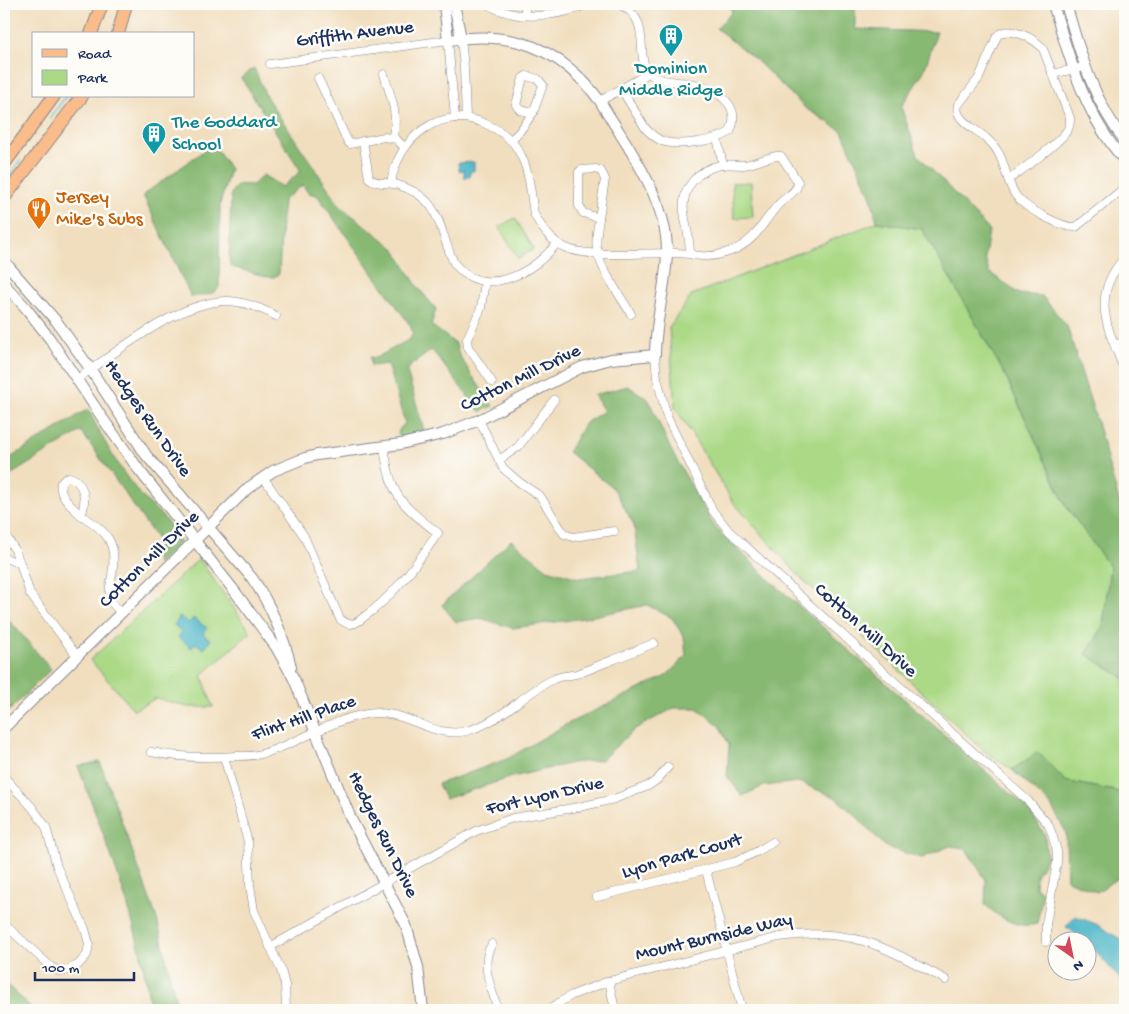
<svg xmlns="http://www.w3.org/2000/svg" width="1129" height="1014" viewBox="0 0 1129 1014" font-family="'Gochi Hand',sans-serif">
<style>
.green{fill:#abd986;stroke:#638472}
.forest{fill:#88b973;stroke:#527468}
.water{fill:#4ab5c7;stroke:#327292}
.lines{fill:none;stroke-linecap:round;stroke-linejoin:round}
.stream{stroke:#4ab5c7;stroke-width:2}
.minor-casing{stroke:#86868e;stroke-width:9}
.tertiary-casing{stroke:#86868e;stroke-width:12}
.primary-casing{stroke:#86868e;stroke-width:14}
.minor{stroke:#fff;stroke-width:8}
.tertiary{stroke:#fff;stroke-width:10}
.primary{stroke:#f9bc8a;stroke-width:12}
.labels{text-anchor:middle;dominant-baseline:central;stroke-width:5;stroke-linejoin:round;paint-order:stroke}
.street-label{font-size:19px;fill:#1b2f5e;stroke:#fdfcf7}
.culture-label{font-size:19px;fill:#0d838f;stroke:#fdfcf7}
.food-label{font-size:19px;fill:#c56008;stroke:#fdfcf7;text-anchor:start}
</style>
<rect width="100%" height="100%" fill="#fdfcf7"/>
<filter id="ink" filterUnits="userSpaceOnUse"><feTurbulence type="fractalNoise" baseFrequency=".02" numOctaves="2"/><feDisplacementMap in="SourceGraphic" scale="10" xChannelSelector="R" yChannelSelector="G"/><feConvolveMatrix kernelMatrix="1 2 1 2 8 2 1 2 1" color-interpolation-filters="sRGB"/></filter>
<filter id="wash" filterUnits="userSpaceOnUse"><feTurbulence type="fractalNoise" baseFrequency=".0096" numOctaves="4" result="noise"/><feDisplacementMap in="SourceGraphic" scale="20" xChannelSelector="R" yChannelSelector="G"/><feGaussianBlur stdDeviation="1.12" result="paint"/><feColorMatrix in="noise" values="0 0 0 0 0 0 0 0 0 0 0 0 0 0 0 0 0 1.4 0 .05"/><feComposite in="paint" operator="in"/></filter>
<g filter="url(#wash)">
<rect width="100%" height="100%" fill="#f1debe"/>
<g class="green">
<polygon points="751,182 753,217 734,218 732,183"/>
<polygon points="515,218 534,249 518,259 499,227"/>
<polygon points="877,222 922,229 1004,373 1066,506 1110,567 1103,627 1086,654 1125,679 1125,793 1065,781 1038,753 1012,770 984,751 799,576 733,502 675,407 669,327 692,295"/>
<polygon points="199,559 251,632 202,675 213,707 188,707 156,698 134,710 90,660"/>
</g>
<g class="forest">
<polygon points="729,4 855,4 855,29 937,32 924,71 901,107 918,155 989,230 985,257 989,272 1019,294 1042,296 1067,326 1097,422 1125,523 1125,679 1086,654 1103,627 1110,567 1066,506 1004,373 922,229 877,222 871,197 842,131 805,108 756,60 716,28 732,12"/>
<path d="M254,68L267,98L340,206L394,248L417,286L436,309L431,325L456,344L458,353L471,374L493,406L480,412L432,350L411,365L407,372L424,430L421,434L401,437L398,435L399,430L405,423L387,364L371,366L370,357L376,358L410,339L413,333L410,325L317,195L308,193L303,185L283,200L279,274L274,277H268L232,267L230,263L229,256L231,194C237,181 241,185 253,185L263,175L282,187L301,171L241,78Z"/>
<path d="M213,144L230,169L220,204L219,287C215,296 200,295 191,297L143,195Z"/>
<path d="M628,386L648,399L672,452L714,526L772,582L1028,809L1045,835L1047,858L1036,875L1035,887L1043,893L1037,924C1016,929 1001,918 985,905L986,880L965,848L950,846L922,858L886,847L856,816L835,797L798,782L764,786L742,796L727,776L729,745L719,725L697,708H674L635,729L601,760L572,763L512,777L445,799L438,784L507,759L565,725L666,676L686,656L684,637L672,618L647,605L584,618L513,628L480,618L456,622L442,605L511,540L547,569L579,578L640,571L634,525L614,489L568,452L585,423L604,411L594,395Z"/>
<path d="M88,409C102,437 116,465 136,489C150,508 173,520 179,543L157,565L156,555L159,542L81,431L4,479V462Z"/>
<polygon points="4,614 51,669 4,716"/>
<polygon points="1038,752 1065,781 1125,793 1125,879 1116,879 1097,892 1067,880 1066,832 1050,804 1012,770"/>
<path d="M100,762L157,919L178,1010H150C142,928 106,843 78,766Z"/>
<polygon points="4,982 34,1010 4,1010"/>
</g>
<g class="water">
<polygon points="474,162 474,171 470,171 470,177 464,178 464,170 459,171 458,163"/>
<polygon points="180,617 189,623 193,618 207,628 203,634 211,640 204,649 195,643 192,648 178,637 182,632 174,625"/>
<polygon points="1075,916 1096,924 1125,942 1125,985 1088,942 1066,927"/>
</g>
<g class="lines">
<g class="stream">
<polyline points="50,118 66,96"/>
<polyline points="4,186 20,161"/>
</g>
</g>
</g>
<g filter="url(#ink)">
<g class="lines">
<defs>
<g id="minor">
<path d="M487,4C517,22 557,17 588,4"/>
<path d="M618,4C657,19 630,62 653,76C661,81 670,81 679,82C697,83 716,88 728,103C735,112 735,121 730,132C715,141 678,147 662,141C655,138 651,134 646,129L621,89"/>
<polyline points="524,15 526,4"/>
<polyline points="461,38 464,68 466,118"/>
<polyline points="270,64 448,40 455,118"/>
<path d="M384,74C390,95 400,116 392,138"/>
<polyline points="1052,74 1084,67"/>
<polygon points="526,76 538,79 543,85 533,113 520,110 516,105 523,78"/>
<polyline points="318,78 348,142 350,144 384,137 396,139 404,147"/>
<polyline points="600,101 649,73"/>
<polyline points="717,138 723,165"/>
<polyline points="511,140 520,131 533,113"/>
<path d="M363,141L369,178C376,185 389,182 398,185C443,199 437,227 454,263C483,301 534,273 557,243"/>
<polygon points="596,169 601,171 605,179 599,218 583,213 579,206 579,172 581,170"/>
<path d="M1009,179C1022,170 1061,142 1068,129C1070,126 1070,122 1070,118L1043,49C1036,39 1008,24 997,36L979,78L958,105C953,119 977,130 986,138C1007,155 1003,177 1016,196C1024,206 1036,212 1047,218C1055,222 1067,228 1076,227L1123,189"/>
<path d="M391,183C398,137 441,104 486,124C497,129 507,135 514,144C530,165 530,190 534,214C541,227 550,241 564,247C588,259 649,252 678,253C688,253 698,257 708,256C717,256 726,253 734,250C759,238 762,222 779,204C785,197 798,192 798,182L781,156C774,154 754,164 744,165C736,165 729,164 721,165C698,169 681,188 684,212C686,226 690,240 690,254"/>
<path d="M599,218C598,227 595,239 597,249C599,267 621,297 631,314"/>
<path d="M1125,257C1089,297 1108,329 1125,371"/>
<polyline points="485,281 481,308 467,339 468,347 492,382"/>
<polyline points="1115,345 1125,341"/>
<polyline points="655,355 657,378 667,417 713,511 729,531 868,658 1028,801 1048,824 1052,834 1057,851 1057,862 1046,924 1046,942"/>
<path d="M77,379C117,352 179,300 229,301C246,302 261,308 276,316"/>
<polyline points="479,420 503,468 519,482 540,496 564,534 573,537 614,531"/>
<polyline points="499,460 518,447 554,400"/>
<path d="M69,477C85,481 87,503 81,515C72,507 58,496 61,483L66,478Z"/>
<path d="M263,477L304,536L340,619C344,622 346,624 351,624C356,624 360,620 364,617C395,595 416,564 438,533C400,504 390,495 384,446"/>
<path d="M81,515C107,531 118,543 112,575C111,582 108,591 110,598C111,604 117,608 121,613"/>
<polyline points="4,533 15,550 20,563 4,558"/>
<polyline points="20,563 30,594 77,656"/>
<path d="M151,752C180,758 209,758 238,756C246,756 254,756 261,754C300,744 334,716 375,713C408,711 433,739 466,731C500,723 523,693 554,679C562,675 571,676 580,673C604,663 629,654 654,643"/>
<polyline points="224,757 248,842 250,885 254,911 281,970 285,985 286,1010"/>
<polyline points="4,777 32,807 46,827 57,867 85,929 89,944 87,955 78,965 65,971 59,971 51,967 4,924"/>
<polyline points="706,870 742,1010"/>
<polyline points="597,897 735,862 758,851 773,842"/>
<path d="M492,944C479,964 492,989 498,1010"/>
<polyline points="270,947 476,831 513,818 579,807 614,799 648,786 657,780 668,767"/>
<polyline points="609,981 615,1010"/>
<path d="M547,1010L572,995L609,981L779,937C851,926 885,947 946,980"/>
</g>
<g id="tertiary">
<polyline points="454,4 461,38"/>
<path d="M1053,4C1070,60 1085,116 1125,161"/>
<path d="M1066,4C1080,52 1093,101 1125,141"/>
<path d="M4,261L57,322L91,370L146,455L252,578C271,605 283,634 291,667"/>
<polyline points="4,284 26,308 50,339 103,419 139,470 233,589 276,647 294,679 351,819 406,925 418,967 423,1010"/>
<path d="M4,728L239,497L248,488L273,471L305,458L317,455L401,444L443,434L479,420L582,367L611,359L655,355C655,321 666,287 667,253C668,199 626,145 600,101C560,48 514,30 448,40L444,4"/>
</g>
<g id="primary">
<polyline points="91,34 102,4"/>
<polyline points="118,34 126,4"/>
<polyline points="4,164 54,96"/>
<polyline points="4,198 82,96"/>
</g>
</defs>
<use href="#minor" class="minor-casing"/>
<use href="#tertiary" class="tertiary-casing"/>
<use href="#primary" class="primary-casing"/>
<use href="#minor" class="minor"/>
<use href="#tertiary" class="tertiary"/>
<use href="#primary" class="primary"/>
</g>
</g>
<defs>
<symbol id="building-pin" viewBox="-11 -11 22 30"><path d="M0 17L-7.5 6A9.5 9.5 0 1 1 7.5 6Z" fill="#0f9aa8" stroke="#fdfcf7"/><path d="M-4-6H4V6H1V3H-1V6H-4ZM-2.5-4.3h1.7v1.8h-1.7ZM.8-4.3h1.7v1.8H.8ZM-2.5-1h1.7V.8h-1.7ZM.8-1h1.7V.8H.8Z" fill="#fff"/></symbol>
<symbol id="restaurant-pin" viewBox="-11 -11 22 30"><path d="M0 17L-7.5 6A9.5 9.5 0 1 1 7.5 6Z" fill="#e8710a" stroke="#fdfcf7"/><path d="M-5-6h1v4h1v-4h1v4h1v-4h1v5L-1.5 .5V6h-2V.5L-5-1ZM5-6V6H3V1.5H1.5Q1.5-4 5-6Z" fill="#fff"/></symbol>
</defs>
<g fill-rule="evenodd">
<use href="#building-pin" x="657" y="22" width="28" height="38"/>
<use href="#building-pin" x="140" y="120" width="28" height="38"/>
<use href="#restaurant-pin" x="25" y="195" width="28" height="38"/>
</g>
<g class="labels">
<g class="street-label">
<text transform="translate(355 35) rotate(-7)">Griffith Avenue</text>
<text transform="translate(521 379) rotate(-26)">Cotton Mill Drive</text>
<text transform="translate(147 419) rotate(55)">Hedges Run Drive</text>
<text transform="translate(150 560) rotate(-44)">Cotton Mill Drive</text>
<text transform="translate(865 631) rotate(42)">Cotton Mill Drive</text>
<text transform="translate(304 719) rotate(-19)">Flint Hill Place</text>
<text transform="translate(545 797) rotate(-13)">Fort Lyon Drive</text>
<text transform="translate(382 835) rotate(64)">Hedges Run Drive</text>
<text transform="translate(682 857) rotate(-16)">Lyon Park Court</text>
<text transform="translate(714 938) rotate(-13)">Mount Burnside Way</text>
</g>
<g class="culture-label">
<text x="671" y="69">Dominion<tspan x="671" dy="22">Middle Ridge</tspan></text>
<text x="172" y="123" text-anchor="start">The Goddard<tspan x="172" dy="22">School</tspan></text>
</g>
<g class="food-label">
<text x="56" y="198">Jersey<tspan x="56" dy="22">Mike's Subs</tspan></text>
</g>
</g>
<rect width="1129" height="1014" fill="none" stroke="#fdfcf7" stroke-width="20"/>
<rect x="32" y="32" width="162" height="65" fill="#fdfcf7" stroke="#a3aaba"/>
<rect x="42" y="49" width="25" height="8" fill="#f9bc8a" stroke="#a3aaba"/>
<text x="78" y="58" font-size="15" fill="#1b2f5e">Road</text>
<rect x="42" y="70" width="25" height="15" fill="#abd986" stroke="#a3aaba"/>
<text x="78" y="82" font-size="15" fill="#1b2f5e">Park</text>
<g transform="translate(1072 956) rotate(147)"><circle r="24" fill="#fdfcf7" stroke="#a3aaba"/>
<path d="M0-4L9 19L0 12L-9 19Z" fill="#d1495b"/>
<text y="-8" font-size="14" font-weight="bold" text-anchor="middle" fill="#1b2f5e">N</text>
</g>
<path d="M35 972v8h99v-8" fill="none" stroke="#1b2f5e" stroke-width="2.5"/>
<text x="42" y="972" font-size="15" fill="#1b2f5e" stroke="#fdfcf7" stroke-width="4" paint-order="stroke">100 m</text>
</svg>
